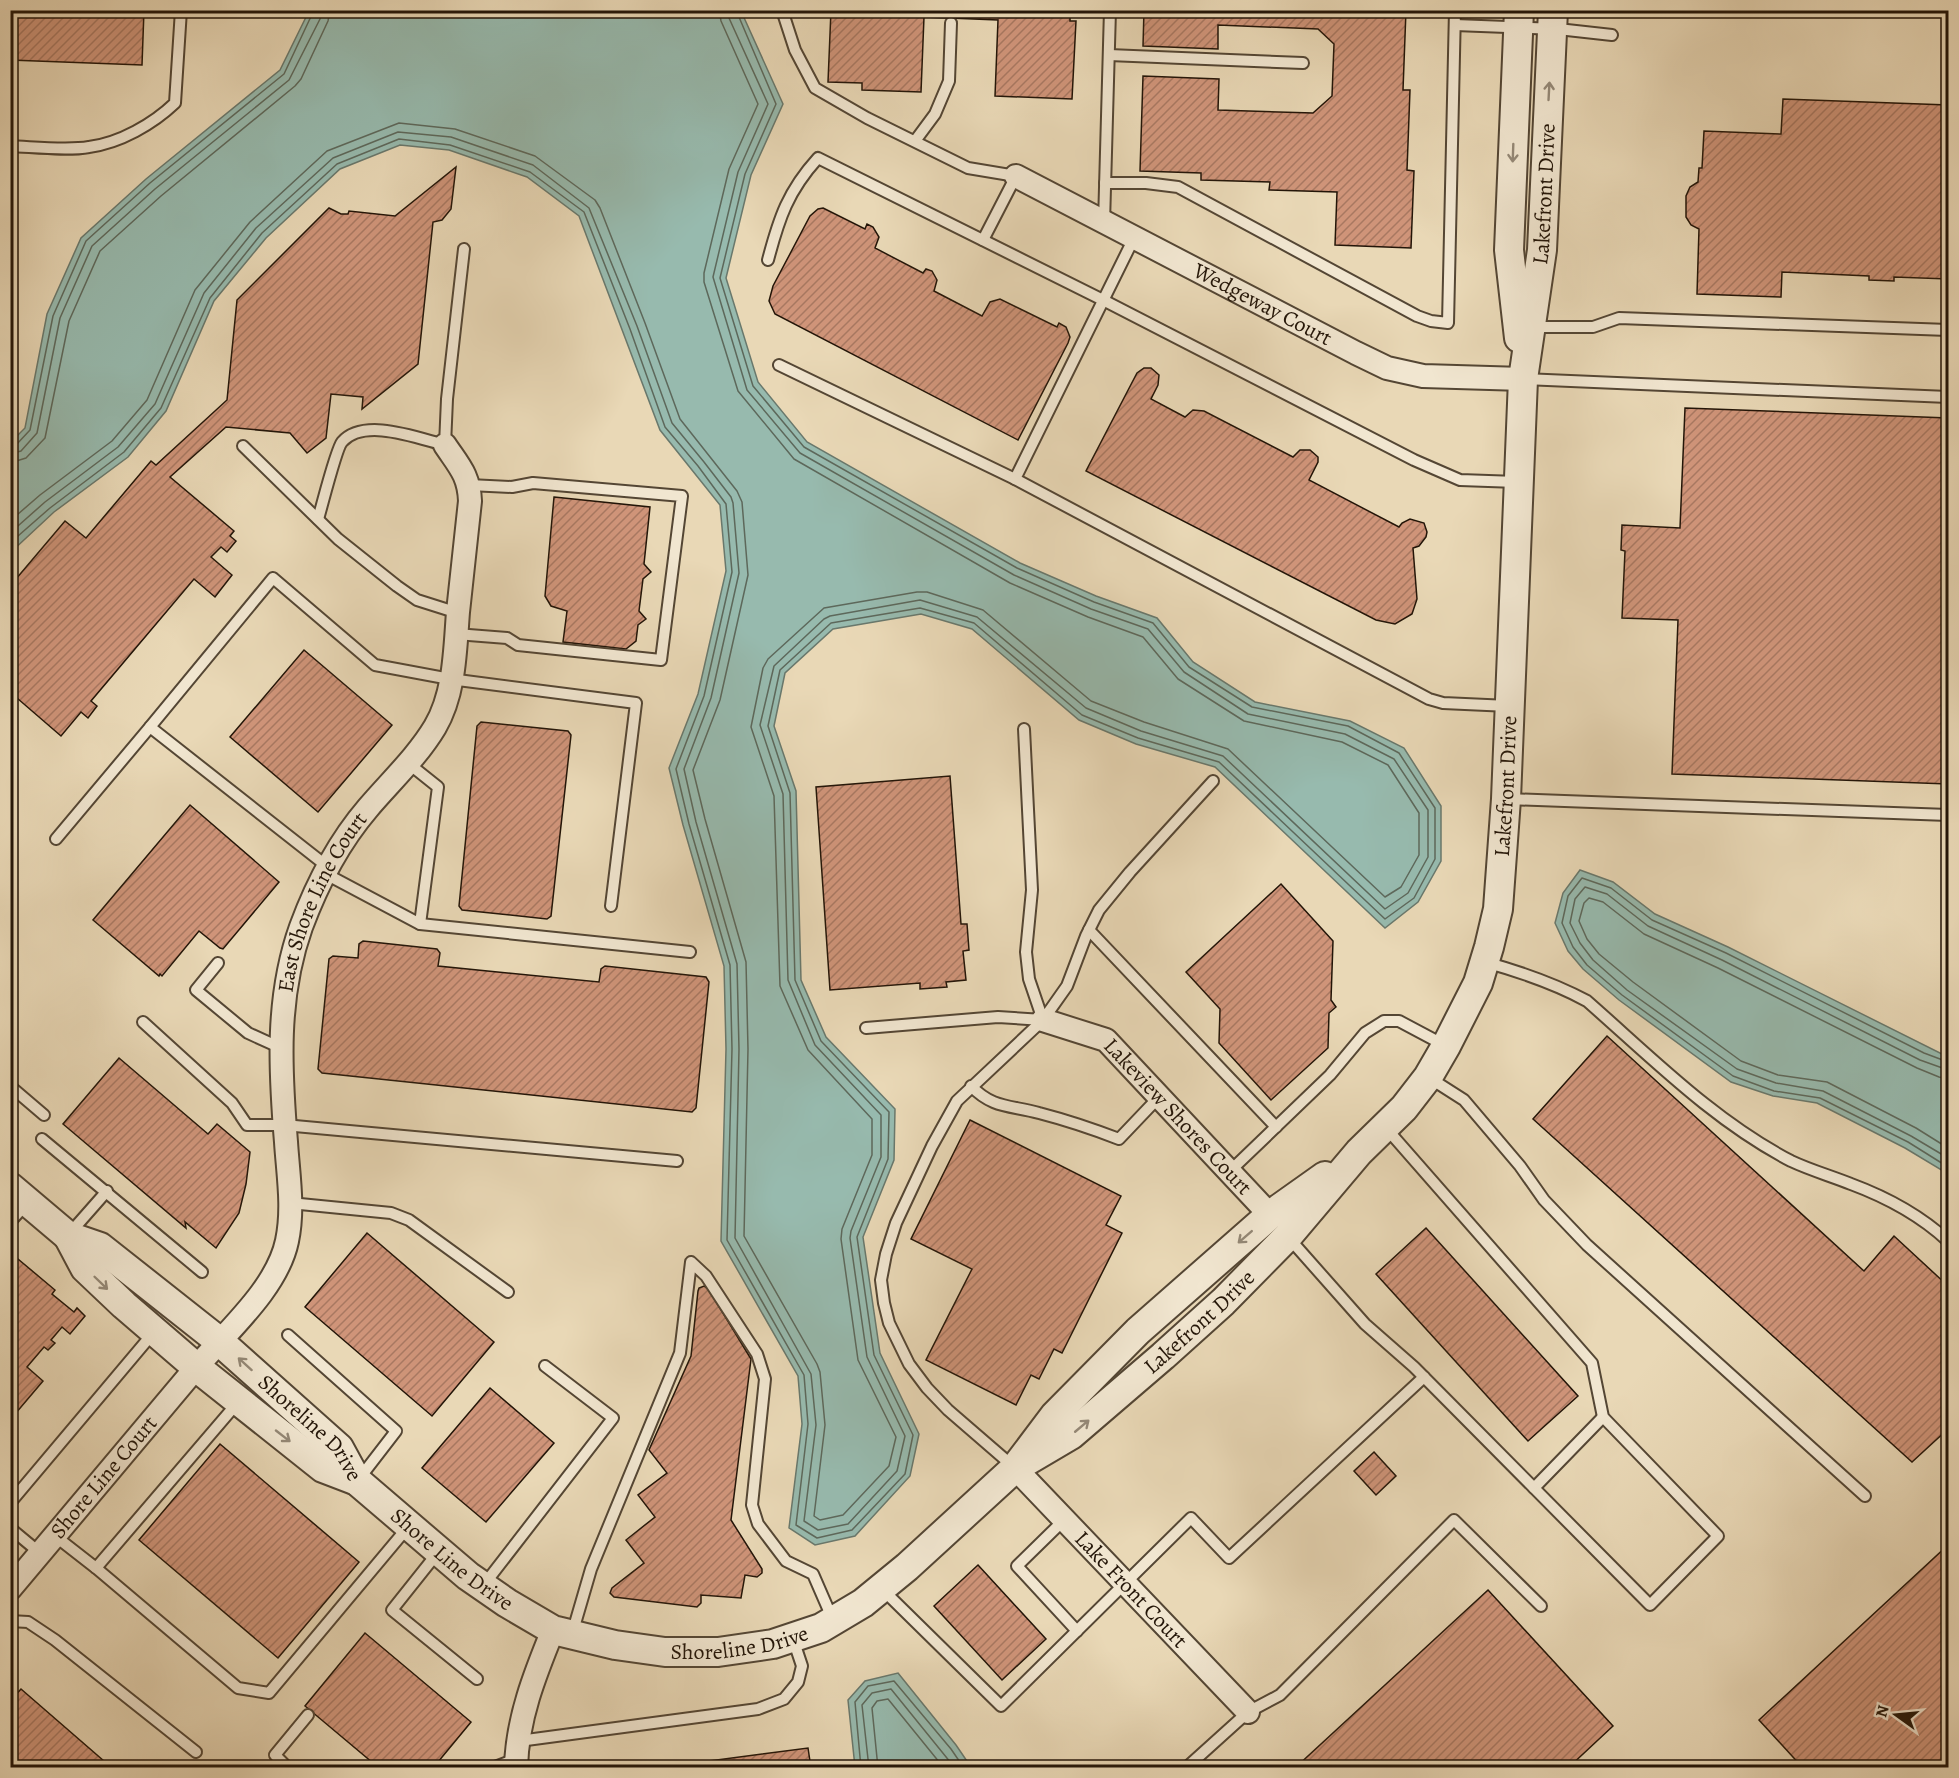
<svg xmlns="http://www.w3.org/2000/svg" width="1959" height="1778" viewBox="0 0 1959 1778" font-family="Alegreya,serif">
<style>
.water{fill:#97baae;stroke:#69786c;stroke-width:1.5}
.lines{fill:none;stroke-linecap:round;stroke-linejoin:round}
.shore{stroke:#5d685b;stroke-width:1.5}
.building{fill:url(#building-hatch);stroke:#231508;stroke-width:1.5}
.service-casing{stroke:#544634;stroke-width:14}
.minor-casing{stroke:#544634;stroke-width:26}
.tertiary-casing{stroke:#544634;stroke-width:32}
.service{stroke:#f1e6d0;stroke-width:10}
.minor{stroke:#f1e6d0;stroke-width:22}
.tertiary{stroke:#f1e6d0;stroke-width:28}
.oneway{stroke:#948876}
.labels{text-anchor:middle;dominant-baseline:central;stroke-width:4.5;stroke-linejoin:round;paint-order:stroke}
.street-label{font-size:22px;fill:#231508;stroke:#f1e6d0}
</style>
<defs>
<pattern id="building-hatch" width="6" height="6" patternUnits="userSpaceOnUse" patternTransform="scale(1.5)"><rect width="6" height="6" fill="#cf9479"/><path d="M-1 1l2-2M0 6l6-6M5 7l2-2" fill="none" stroke="#a87861"/></pattern>
</defs>
<rect width="100%" height="100%" fill="#e9d8b6"/>
<filter id="stains"><feTurbulence type="fractalNoise" baseFrequency=".00333" numOctaves="4"/><feColorMatrix values="0 0 0 0 .2 0 0 0 0 .09 0 0 0 0 .02 0 0 0 .5 -.17"/></filter>
<radialGradient id="worn" r=".72"><stop offset=".6" stop-color="#630" stop-opacity="0"/><stop offset="1" stop-color="#630" stop-opacity=".3"/></radialGradient>
<g class="water">
<polygon points="309,11 741,11 783,104 751,175 726,278 758,382 807,442 1020,563 1096,596 1157,618 1193,662 1255,702 1350,721 1404,748 1441,806 1441,861 1418,902 1385,928 1215,767 1136,744 1079,720 972,629 921,614 833,629 785,673 774,726 796,791 801,980 826,1037 895,1109 894,1160 863,1237 880,1353 919,1434 910,1476 855,1536 815,1545 789,1528 802,1424 798,1376 721,1241 726,1049 724,966 683,825 669,768 698,694 726,571 720,505 660,430 579,216 527,177 449,150 400,145 340,169 266,238 214,301 166,411 128,457 54,512 11,552 11,442 25,428 47,314 81,238 146,179 280,70"/>
<polygon points="1580,870 1613,882 1655,914 1728,947 1948,1057 1948,1174 1905,1148 1817,1103 1773,1096 1731,1082 1619,1000 1583,969 1568,951 1555,923 1563,893"/>
<polygon points="898,1673 956,1745 971,1767 855,1767 848,1700 865,1681"/>
</g>
<g class="lines">
<g class="shore">
<polyline points="10,446 16,445 30,430 53,316 86,241 150,183 284,74 314,10"/>
<polyline points="10,454 21,451 37,433 60,318 92,246 155,189 289,80 320,19 321,10"/>
<polyline points="10,463 26,458 45,438 69,321 100,251 161,196 295,86 301,79 328,21 330,10"/>
<polyline points="10,521 40,495 112,441 147,400 195,290 250,222 327,151 399,123 455,129 535,156 595,200 600,208 645,323 680,419 737,491 742,502 748,575 720,700 693,770 705,819 746,962 748,1049 744,1236 817,1364 820,1372 825,1425 814,1516 820,1520 843,1515 889,1466 896,1437 858,1360 841,1239 842,1229 872,1155 872,1119 808,1050 780,986 774,796 751,727 763,668 768,659 824,608 917,592 927,592 983,610 1091,701 1144,722 1228,749 1385,897 1401,887 1419,855 1419,813 1388,765 1342,742 1244,721 1178,679 1143,637 1088,617 1010,583 794,459 738,391 704,282 704,273 729,169 758,104 721,21 719,10"/>
<polyline points="10,533 45,502 118,447 155,404 204,293 256,228 333,158 398,132 451,137 533,165 589,208 637,326 672,423 704,462 731,497 733,503 739,573 711,698 684,769 696,822 737,964 739,1049 735,1238 811,1374 816,1425 804,1521 818,1530 848,1524 897,1471 905,1436 867,1357 850,1238 851,1231 881,1157 881,1115 815,1045 788,980 783,794 760,725 774,666 824,619 830,616 920,600 977,617 1086,708 1141,731 1223,756 1385,909 1408,893 1428,857 1428,810 1394,759 1345,734 1248,714 1184,672 1148,629 1091,609 1014,575 800,453 747,390 713,277 738,172 768,104 729,18 728,10"/>
<polyline points="10,543 50,508 124,452 161,408 210,298 262,233 337,164 399,139 450,145 530,172 584,212 630,329 665,427 698,466 726,504 732,572 704,696 676,769 689,824 730,965 732,1049 727,1240 804,1375 808,1424 796,1525 817,1538 852,1530 905,1474 913,1435 874,1355 857,1237 888,1159 889,1112 821,1041 795,980 790,793 768,726 780,670 831,623 920,608 974,623 1082,715 1138,738 1219,762 1385,919 1414,898 1435,859 1435,808 1399,753 1348,726 1252,707 1189,667 1153,623 1094,602 1017,568 804,447 753,386 720,278 745,174 776,104 736,10"/>
<polyline points="1948,1062 1924,1053 1726,953 1652,920 1611,888 1582,878 1568,896 1562,923 1573,947 1587,965 1622,995 1733,1076 1774,1091 1820,1098 1908,1142 1948,1167"/>
<polyline points="1948,1070 1920,1060 1722,960 1648,926 1607,894 1585,887 1575,899 1570,923 1580,943 1593,960 1627,990 1737,1069 1776,1083 1823,1091 1911,1136 1948,1158"/>
<polyline points="1948,1079 1939,1077 1917,1068 1718,968 1644,934 1603,902 1589,898 1584,903 1579,921 1587,939 1599,954 1633,982 1741,1061 1778,1075 1827,1082 1916,1128 1948,1148"/>
<polyline points="861,1768 855,1702 868,1686 894,1681 951,1749 964,1768"/>
<polyline points="869,1768 862,1705 872,1693 891,1689 955,1768"/>
<polyline points="878,1768 872,1708 877,1701 888,1699 944,1768"/>
</g>
</g>
<g class="building">
<polygon points="10,10 144,10 142,65 10,60"/>
<polygon points="831,10 1070,10 1070,21 1076,21 1072,99 995,96 998,20 924,17 921,92 862,90 862,83 828,82"/>
<polygon points="1144,10 1406,10 1403,90 1410,90 1407,170 1414,171 1411,248 1335,245 1337,192 1269,190 1270,182 1201,180 1201,173 1140,171 1143,76 1219,79 1218,110 1313,113 1332,96 1334,44 1318,29 1218,25 1218,49 1143,46"/>
<polygon points="1783,99 1948,105 1948,279 1894,277 1894,281 1869,280 1869,276 1782,272 1781,297 1697,294 1699,229 1691,225 1686,217 1686,196 1690,187 1698,182 1699,168 1702,168 1704,131 1781,134"/>
<polygon points="456,167 451,209 442,220 433,222 418,364 362,409 363,397 331,394 326,438 307,453 290,433 226,427 170,477 234,531 230,536 236,541 227,552 221,547 211,557 232,575 215,597 194,579 91,701 97,706 88,718 81,712 61,736 10,692 10,586 65,521 86,538 151,461 156,465 227,400 237,300 329,208 341,214 348,214 349,211 395,216"/>
<polygon points="823,208 865,229 867,224 873,227 879,237 875,248 923,273 926,269 932,271 937,280 934,291 982,316 990,302 1000,299 1057,327 1059,323 1066,327 1070,337 1068,343 1018,440 775,314 769,301 773,286 810,216 818,209"/>
<polygon points="1144,368 1151,368 1159,375 1158,385 1151,399 1185,417 1193,410 1204,411 1293,457 1300,450 1310,450 1318,457 1318,462 1309,480 1399,527 1402,523 1410,519 1424,523 1427,532 1426,537 1419,546 1413,548 1417,599 1412,614 1395,624 1376,620 1086,471 1137,373"/>
<polygon points="1685,408 1948,418 1948,784 1672,774 1678,620 1622,618 1625,551 1621,550 1622,525 1680,528"/>
<polygon points="554,497 650,507 644,564 651,572 643,579 639,611 646,619 638,625 636,641 626,649 563,642 567,611 551,606 545,596"/>
<polygon points="304,650 392,725 318,812 230,737"/>
<polygon points="481,722 568,731 571,735 551,916 547,919 462,910 459,906 477,726"/>
<polygon points="950,776 961,924 967,924 969,950 963,951 966,980 946,982 947,987 920,989 920,983 830,990 816,787"/>
<polygon points="190,805 279,882 223,949 220,948 199,931 162,976 160,974 159,976 93,920"/>
<polygon points="1281,884 1333,941 1331,1000 1336,1007 1329,1013 1328,1048 1271,1100 1219,1043 1220,1009 1186,972"/>
<polygon points="363,941 437,949 440,953 438,966 599,982 601,969 605,966 706,977 709,982 696,1108 692,1112 322,1073 318,1069 329,959 333,956 358,958 359,944"/>
<polygon points="1607,1036 1864,1271 1894,1236 1948,1286 1948,1429 1912,1462 1533,1119"/>
<polygon points="119,1058 208,1134 217,1124 250,1152 246,1184 239,1213 216,1248 185,1222 186,1228 63,1124"/>
<polygon points="970,1120 1121,1196 1106,1225 1122,1233 1062,1353 1054,1349 1039,1379 1031,1375 1016,1405 926,1360 972,1269 911,1239"/>
<polygon points="1426,1228 1578,1396 1528,1441 1376,1274"/>
<polygon points="367,1233 494,1342 432,1416 305,1307"/>
<polygon points="12,1254 55,1290 52,1294 74,1312 77,1308 85,1316 70,1334 62,1327 51,1340 55,1343 48,1350 44,1347 27,1367 43,1381 10,1420 10,1256"/>
<polygon points="704,1286 709,1290 751,1359 731,1520 762,1569 762,1573 757,1577 745,1575 741,1598 701,1595 701,1603 697,1607 614,1597 610,1593 612,1588 644,1563 626,1540 655,1517 638,1495 667,1473 649,1450 691,1356 698,1291 699,1288"/>
<polygon points="490,1388 554,1443 486,1522 422,1468"/>
<polygon points="220,1444 359,1562 278,1658 139,1540"/>
<polygon points="1374,1452 1396,1476 1376,1495 1354,1471"/>
<polygon points="1948,1545 1948,1768 1803,1768 1759,1720"/>
<polygon points="978,1565 1046,1639 1002,1680 934,1606"/>
<polygon points="1488,1590 1613,1726 1568,1768 1295,1768"/>
<polygon points="365,1633 471,1722 433,1768 379,1768 305,1706"/>
<polygon points="21,1689 112,1768 10,1768 10,1701"/>
<polygon points="808,1748 811,1768 656,1768"/>
</g>
<g class="lines">
<defs>
<g id="service">
<polyline points="782,10 795,50 815,88 867,118 968,168 1016,176 983,240"/>
<polyline points="1455,25 1558,29 1612,35"/>
<polyline points="1109,55 1303,63"/>
<polyline points="915,141 935,114 949,81 951,23"/>
<path d="M10,146C34,147 67,151 89,147C120,143 153,124 175,103L181,10"/>
<polyline points="1105,183 1146,183 1178,187 1417,316 1431,321 1448,323 1455,10"/>
<polyline points="1104,223 1110,10"/>
<polyline points="1134,238 1015,479 1429,699 1443,703 1509,706"/>
<path d="M768,260C779,218 788,191 818,158L1103,300L1414,460L1460,480L1517,482"/>
<polyline points="1531,327 1593,327 1619,318 1948,330"/>
<polyline points="779,365 1015,479"/>
<polyline points="1523,379 1948,397"/>
<polyline points="243,446 338,539 397,586 417,600 458,613"/>
<path d="M318,519C322,506 336,449 342,442C364,417 417,438 445,445L447,399L464,249"/>
<polyline points="456,634 507,638 518,645 661,660 682,496 533,483 512,487 469,485"/>
<polyline points="1024,729 1032,890 1026,952 1029,979 1043,1020"/>
<polyline points="408,763 438,787 420,924"/>
<polyline points="1507,799 1948,815"/>
<polyline points="56,839 150,727"/>
<polyline points="328,867 150,727 273,578 375,665 450,679 636,703 611,906"/>
<polyline points="324,873 420,924 690,952"/>
<polyline points="1089,930 1276,1127"/>
<path d="M1485,962C1521,972 1554,983 1587,1001C1652,1058 1714,1121 1791,1161C1810,1170 1831,1176 1851,1184C1886,1197 1921,1216 1948,1241"/>
<polyline points="218,963 196,990 248,1033 281,1048"/>
<polyline points="143,1022 232,1103 247,1125 284,1125 677,1161"/>
<polyline points="866,1028 998,1017 1043,1020"/>
<polyline points="1428,1077 1464,1100 1520,1166 1544,1200 1587,1245 1865,1496"/>
<polyline points="10,1086 44,1115"/>
<path d="M971,1086C993,1109 1011,1105 1039,1113C1066,1120 1093,1129 1119,1139L1159,1097"/>
<polyline points="42,1139 202,1272"/>
<polyline points="1229,1172 1330,1075 1365,1033 1384,1021 1399,1021 1446,1046"/>
<polyline points="290,1203 391,1213 409,1220 508,1292"/>
<polyline points="10,1222 28,1202"/>
<polyline points="70,1233 107,1191"/>
<polyline points="1288,1237 1365,1324 1414,1367 1650,1605 1718,1536 1603,1417 1592,1363 1386,1128"/>
<polyline points="288,1335 396,1431 359,1479"/>
<polyline points="239,1401 96,1568 238,1688 269,1693 408,1527"/>
<polyline points="1015,1468 948,1410 927,1388 909,1364 889,1323 884,1303 881,1280 886,1254 896,1223 932,1146 957,1101 1043,1020 1067,986 1086,936 1099,910 1130,872 1213,781"/>
<polyline points="1534,1488 1603,1417"/>
<polyline points="10,1503 154,1332"/>
<polyline points="1064,1520 1017,1566 1077,1631"/>
<polyline points="10,1528 40,1553"/>
<polyline points="55,1536 96,1568"/>
<polyline points="439,1551 392,1610 477,1679"/>
<polyline points="483,1586 613,1418 545,1366"/>
<polyline points="882,1589 1001,1706 1191,1518 1229,1558 1424,1377"/>
<polyline points="10,1621 28,1622 55,1640 196,1752"/>
<polyline points="572,1634 591,1569 680,1353 691,1262 706,1276 757,1354 765,1379 752,1505 758,1524 786,1561 813,1574 833,1620"/>
<polyline points="519,1741 758,1709 784,1699 798,1682 802,1666 793,1639"/>
<polyline points="288,1768 275,1755 308,1715"/>
<polyline points="492,1768 516,1759"/>
<polyline points="1186,1768 1248,1712 1280,1695 1454,1520 1541,1606"/>
</g>
<g id="minor">
<path id="s1" d="M1016,176L1356,353L1387,368L1423,376L1523,379"/>
<path id="s2" d="M1043,1020L1106,1040L1270,1215"/>
<path id="s3" d="M1015,1468L1248,1712"/>
<path id="s4" d="M10,1589C71,1516 132,1443 194,1370C226,1332 277,1289 287,1241C294,1208 288,1174 286,1142C280,1069 276,997 301,927C317,884 338,843 368,808C390,782 417,757 435,727C455,693 455,650 458,612C462,575 466,538 470,501C469,475 459,466 445,445"/>
<path d="M516,1768C517,1719 535,1674 553,1630"/>
</g>
<g id="tertiary">
<polyline points="1519,338 1509,250 1519,10"/>
<path id="s5" d="M10,1187L68,1236L100,1247L219,1341L339,1448L357,1481"/>
<path id="s6" d="M68,1236L85,1268L124,1305L196,1367L323,1468L357,1481L468,1576L507,1603L553,1630L615,1645L665,1652H718L773,1644L821,1628L863,1603L907,1567L1015,1468L1055,1415L1138,1331L1270,1215L1325,1176"/>
<path id="s7" d="M1015,1468L1071,1435L1163,1356L1223,1302L1288,1236L1359,1152L1404,1108L1428,1077L1446,1046L1478,983L1489,947L1498,909L1506,799L1523,379L1542,250L1553,10"/>
</g>
</defs>
<use href="#service" class="service-casing"/>
<use href="#minor" class="minor-casing"/>
<use href="#tertiary" class="tertiary-casing"/>
<use href="#service" class="service"/>
<use href="#minor" class="minor"/>
<use href="#tertiary" class="tertiary"/>
</g>
<defs><path id="oneway-shaft" d="M-6 0H5M1.5-3L5.5 0L1.5 3" fill="none" stroke-width="1.6" stroke-linecap="round" stroke-linejoin="round" transform="scale(1.5)"/></defs>
<g class="oneway">
<use href="#oneway-shaft" transform="translate(1549 91) rotate(-87)"/>
<use href="#oneway-shaft" transform="translate(1513 153) rotate(92)"/>
<use href="#oneway-shaft" transform="translate(1245 1237) rotate(139)"/>
<use href="#oneway-shaft" transform="translate(101 1283) rotate(44)"/>
<use href="#oneway-shaft" transform="translate(245 1364) rotate(-138)"/>
<use href="#oneway-shaft" transform="translate(1082 1426) rotate(-40)"/>
<use href="#oneway-shaft" transform="translate(283 1436) rotate(38)"/>
</g>
<g class="labels">
<g class="street-label">
<text stroke="none"><textPath href="#s7" startOffset="1472">Lakefront Drive</textPath></text>
<text stroke="none"><textPath href="#s1" startOffset="278">Wedgeway Court</textPath></text>
<text stroke="none"><textPath href="#s7" startOffset="878">Lakefront Drive</textPath></text>
<text stroke="none"><textPath href="#s4" startOffset="794">East Shore Line Court</textPath></text>
<text stroke="none"><textPath href="#s2" startOffset="171">Lakeview Shores Court</textPath></text>
<text stroke="none"><textPath href="#s7" startOffset="236">Lakefront Drive</textPath></text>
<text stroke="none"><textPath href="#s5" startOffset="388">Shoreline Drive</textPath></text>
<text stroke="none"><textPath href="#s4" startOffset="146">Shore Line Court</textPath></text>
<text stroke="none"><textPath href="#s6" startOffset="507">Shore Line Drive</textPath></text>
<text stroke="none"><textPath href="#s3" startOffset="168">Lake Front Court</textPath></text>
<text stroke="none"><textPath href="#s6" startOffset="820">Shoreline Drive</textPath></text>
</g>
</g>
<rect width="1959" height="1778" fill="none" stroke="#e9d8b6" stroke-width="36"/>
<rect x="12" y="12" width="1935" height="1754" fill="none" stroke="#231508" stroke-width="3"/>
<rect x="18" y="18" width="1923" height="1742" fill="none" stroke="#231508" stroke-width="1.5"/>
<g transform="translate(1896 1715) rotate(285)" stroke="#f1e6d0" stroke-width="4.5" paint-order="stroke">
<path d="M0-4.5L10 22L0 15L-10 22Z" fill="#231508"/>
<text y="-9" font-size="16" font-weight="bold" text-anchor="middle" fill="#231508">N</text>
</g>
<rect width="100%" height="100%" filter="url(#stains)"/>
<rect width="100%" height="100%" fill="url(#worn)"/>
</svg>
